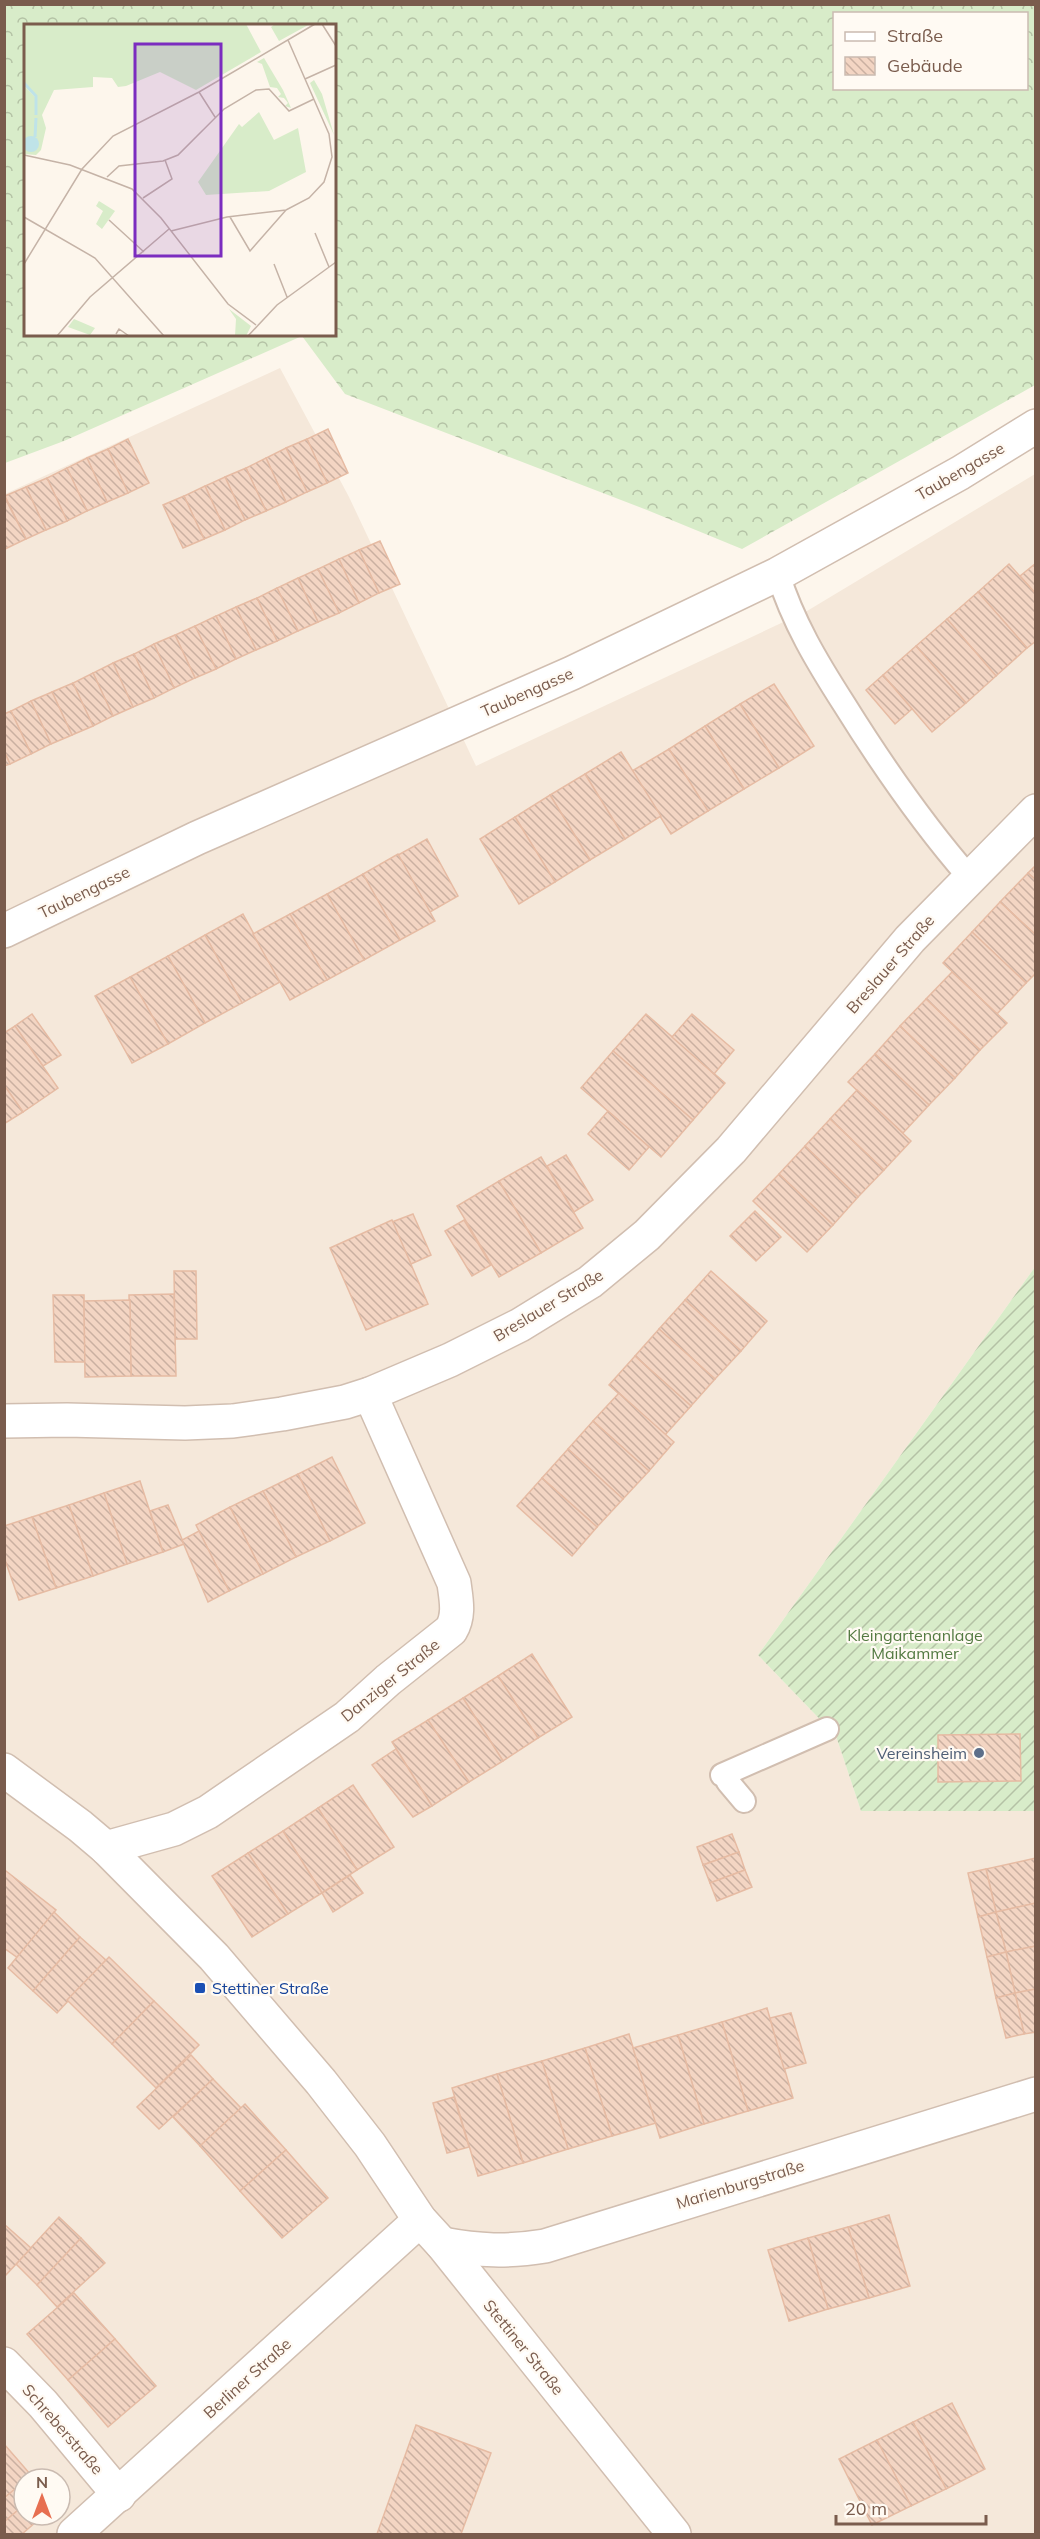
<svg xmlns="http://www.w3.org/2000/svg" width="1040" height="2539" viewBox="0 0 1040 2539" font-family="Mulish,sans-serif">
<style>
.residential{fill:#f5e8da;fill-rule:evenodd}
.forest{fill:url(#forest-crowns);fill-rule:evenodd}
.garden{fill:url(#garden-furrows)}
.building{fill:url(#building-back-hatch);stroke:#e6bba3;stroke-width:1.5}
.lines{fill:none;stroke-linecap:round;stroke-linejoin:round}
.lane-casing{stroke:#d1beb0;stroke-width:26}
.street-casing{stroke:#d1beb0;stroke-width:36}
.lane{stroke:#fff;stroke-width:22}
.street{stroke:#fff;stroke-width:33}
.service-dot{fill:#5c6f8a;stroke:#fffaf3;stroke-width:2}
.transit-dot{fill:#1a4fb4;stroke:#fffaf3;stroke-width:2}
.labels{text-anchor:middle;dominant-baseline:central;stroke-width:4.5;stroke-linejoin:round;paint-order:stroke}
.street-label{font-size:16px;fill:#7a5c4d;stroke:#fffaf3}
.park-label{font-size:16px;fill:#537a41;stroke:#fffaf3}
.service-label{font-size:16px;fill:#4e5e75;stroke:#fffaf3;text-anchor:end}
.transit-label{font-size:16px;fill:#164399;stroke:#fffaf3;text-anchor:start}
.inset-river{fill:none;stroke:#bfe3e8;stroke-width:3}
.inset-road{fill:none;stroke:#c5b3a7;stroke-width:1.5}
.view{fill:#7b2cbf;fill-opacity:0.15;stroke:#7b2cbf;stroke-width:3}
.inset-edge{fill:none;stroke:#7a5c4d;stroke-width:3}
</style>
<defs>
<pattern id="forest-crowns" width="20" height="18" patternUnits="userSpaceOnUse" patternTransform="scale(1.5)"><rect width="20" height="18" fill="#d8ecc9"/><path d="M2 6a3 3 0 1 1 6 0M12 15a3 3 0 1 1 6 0" fill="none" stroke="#b4c2a5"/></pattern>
<pattern id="garden-furrows" width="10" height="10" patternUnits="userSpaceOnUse" patternTransform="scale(1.5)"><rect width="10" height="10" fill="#d8ecc9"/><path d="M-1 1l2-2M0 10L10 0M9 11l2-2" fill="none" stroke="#b4c2a5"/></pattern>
<pattern id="building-back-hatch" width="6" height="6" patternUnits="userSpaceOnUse" patternTransform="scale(1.5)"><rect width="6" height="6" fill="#f3d5c3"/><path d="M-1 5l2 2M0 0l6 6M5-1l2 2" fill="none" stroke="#cab0a1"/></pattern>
</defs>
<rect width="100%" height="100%" fill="#fdf6ec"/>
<path class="residential" d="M280,368L349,497L476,766L807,611L1035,474V1267L758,1655L836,1736L861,1811H1035V2534H5V494ZM24,2479H60V2515H24Z"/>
<path class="forest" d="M5,4L1035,5V385L742,549L647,510L345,394L302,336L64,441L5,463ZM834,14H1026V88H834ZM26,26H334V334H26Z"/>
<polygon class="garden" points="1035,1267 1035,1811 861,1811 836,1736 758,1655"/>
<g class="building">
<polygon points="328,429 348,473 327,483 307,439"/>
<polygon points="128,439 149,483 128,493 108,449"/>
<polygon points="307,439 327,483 307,492 286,448"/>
<polygon points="286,448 307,492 286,502 266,458"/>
<polygon points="108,449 128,493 107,502 87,458"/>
<polygon points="87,458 107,502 87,511 67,468"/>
<polygon points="266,458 286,502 266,511 246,468"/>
<polygon points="67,468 87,511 67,521 47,478"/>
<polygon points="246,468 266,511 245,520 225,477"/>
<polygon points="225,477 245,520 225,530 205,486"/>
<polygon points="47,478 67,521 46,530 26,487"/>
<polygon points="205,486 225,530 204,539 184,496"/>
<polygon points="26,487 46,530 26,539 5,496"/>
<polygon points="4,496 26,539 5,549 4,548"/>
<polygon points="184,496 204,539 183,548 163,505"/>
<polygon points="380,541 400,584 379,593 359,550"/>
<polygon points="359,550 379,593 359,603 339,559"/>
<polygon points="339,559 359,603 339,613 318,569"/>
<polygon points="1036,563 1036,594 1020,576"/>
<polygon points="1009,564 1036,594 1036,641 1027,648 978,592"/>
<polygon points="318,569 339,613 318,622 298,578"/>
<polygon points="298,578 318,622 298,631 277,588"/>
<polygon points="277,588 298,631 277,641 257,598"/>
<polygon points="978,592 1027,648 996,676 947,619"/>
<polygon points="257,598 277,641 256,650 236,607"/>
<polygon points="236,607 256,650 236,659 216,616"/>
<polygon points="216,616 236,659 216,669 195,626"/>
<polygon points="947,619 996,676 966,703 916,646"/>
<polygon points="195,626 216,669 195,678 175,635"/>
<polygon points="175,635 195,678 174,688 154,644"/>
<polygon points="154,644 174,688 154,698 134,654"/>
<polygon points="916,646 966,703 932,732 883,675"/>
<polygon points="134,654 154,698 133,707 113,663"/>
<polygon points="113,663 133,707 113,716 93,673"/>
<polygon points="93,673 113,716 93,726 73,683"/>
<polygon points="883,675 912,709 895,724 866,690"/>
<polygon points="73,683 93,726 72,735 52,692"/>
<polygon points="774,684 814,746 779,768 740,704"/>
<polygon points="52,692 72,735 51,744 31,701"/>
<polygon points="31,701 51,744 31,754 11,711"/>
<polygon points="740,704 779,768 744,789 705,726"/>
<polygon points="11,711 31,754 10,764 4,751 4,714"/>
<polygon points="705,726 744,789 708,811 669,749"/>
<polygon points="669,749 708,811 671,834 632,771"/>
<polygon points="4,751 10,764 4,766"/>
<polygon points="621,752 661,816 625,839 585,774"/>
<polygon points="585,774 625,839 590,860 550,795"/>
<polygon points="550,795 590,860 555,882 515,817"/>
<polygon points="515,817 555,882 519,904 480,839"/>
<polygon points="427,839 458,896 430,912 398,855"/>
<polygon points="398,854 435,921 400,940 363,874"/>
<polygon points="1036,865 1036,880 1028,873"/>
<polygon points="1028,873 1036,880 1036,935 1000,902"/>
<polygon points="363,874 400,940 364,960 327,894"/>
<polygon points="327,894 364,960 327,980 290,914"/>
<polygon points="1000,902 1036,935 1036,973 1026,983 972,932"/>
<polygon points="243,914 280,982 242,1003 205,935"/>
<polygon points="290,914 327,980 290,1000 253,934"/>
<polygon points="972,932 1026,983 997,1014 943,963"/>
<polygon points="205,935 242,1003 205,1023 168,956"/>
<polygon points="168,956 205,1023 168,1044 130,977"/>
<polygon points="952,972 1007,1023 980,1050 926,999"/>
<polygon points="130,977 168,1044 132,1063 95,996"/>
<polygon points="926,999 980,1050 955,1078 900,1026"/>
<polygon points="32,1014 61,1055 43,1066 15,1026"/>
<polygon points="646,1014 725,1083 693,1120 613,1051"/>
<polygon points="692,1014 734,1050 714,1074 672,1037"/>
<polygon points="15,1026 58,1088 23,1112 4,1085 4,1033"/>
<polygon points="900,1026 955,1078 929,1105 875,1054"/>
<polygon points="613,1051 693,1120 661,1157 581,1088"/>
<polygon points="875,1054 929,1105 903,1133 848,1082"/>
<polygon points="4,1085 23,1112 4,1124"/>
<polygon points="857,1090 911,1141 884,1170 830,1119"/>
<polygon points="608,1111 649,1147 629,1170 588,1134"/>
<polygon points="830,1119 884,1170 858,1197 805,1146"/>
<polygon points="805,1146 858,1197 833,1225 779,1174"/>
<polygon points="566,1155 593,1200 574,1212 547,1166"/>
<polygon points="541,1157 583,1228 541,1253 499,1181"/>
<polygon points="779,1174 833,1225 807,1252 753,1201"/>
<polygon points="499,1181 541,1253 499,1277 457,1206"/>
<polygon points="755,1211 781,1237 756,1261 730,1236"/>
<polygon points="413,1214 431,1255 411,1264 392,1222"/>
<polygon points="392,1220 428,1304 366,1330 330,1248"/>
<polygon points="464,1220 491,1265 472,1276 445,1231"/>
<polygon points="174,1271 196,1271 197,1339 175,1339"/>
<polygon points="711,1271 767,1321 741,1351 685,1300"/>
<polygon points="174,1294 176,1376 131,1376 129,1295"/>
<polygon points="53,1295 84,1295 85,1362 55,1362"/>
<polygon points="130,1300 131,1376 85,1377 84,1301"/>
<polygon points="685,1300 741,1351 715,1379 659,1329"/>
<polygon points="659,1329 715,1379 691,1406 635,1356"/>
<polygon points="635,1356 691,1406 665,1435 609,1385"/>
<polygon points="619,1393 674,1442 649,1471 593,1421"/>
<polygon points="593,1421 649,1471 623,1499 568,1449"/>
<polygon points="568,1449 623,1499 597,1527 542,1478"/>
<polygon points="332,1457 365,1523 330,1541 298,1474"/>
<polygon points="298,1474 330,1541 296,1557 263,1491"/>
<polygon points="542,1478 597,1527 572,1556 517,1506"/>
<polygon points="140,1481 163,1552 127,1564 104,1493"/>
<polygon points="263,1491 296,1557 263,1574 230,1507"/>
<polygon points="104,1493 127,1564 93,1576 69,1505"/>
<polygon points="69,1505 93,1576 56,1588 32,1517"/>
<polygon points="168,1505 184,1544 163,1552 150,1511"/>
<polygon points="230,1507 263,1574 229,1591 196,1525"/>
<polygon points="32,1517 56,1588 19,1600 4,1557 4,1526"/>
<polygon points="199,1531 229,1591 208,1602 182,1540"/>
<polygon points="532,1654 572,1717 538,1738 498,1676"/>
<polygon points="498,1676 538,1738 503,1761 463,1698"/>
<polygon points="463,1698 503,1761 469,1782 428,1720"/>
<polygon points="428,1720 469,1782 432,1806 392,1742"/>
<polygon points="1020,1734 1021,1781 938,1782 938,1735"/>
<polygon points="396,1749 432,1806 413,1817 372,1765"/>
<polygon points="353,1785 394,1847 357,1870 318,1808"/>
<polygon points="318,1808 357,1870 322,1893 283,1831"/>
<polygon points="283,1831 322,1893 288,1914 248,1853"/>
<polygon points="732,1834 739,1852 703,1865 697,1847"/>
<polygon points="739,1852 745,1870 710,1883 703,1865"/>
<polygon points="248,1853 288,1914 252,1937 212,1876"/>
<polygon points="1036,1858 1036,1903 996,1912 986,1869"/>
<polygon points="986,1869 996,1912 978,1917 968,1873"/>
<polygon points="745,1870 752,1887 717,1901 710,1883"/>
<polygon points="6,1871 56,1910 18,1958 4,1948 4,1873"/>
<polygon points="350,1875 363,1893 333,1912 322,1893"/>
<polygon points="1036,1903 1036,1946 1006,1952 996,1912"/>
<polygon points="54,1912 80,1937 33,1991 8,1968"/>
<polygon points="996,1912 1006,1952 987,1957 978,1917"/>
<polygon points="80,1937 106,1960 57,2013 33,1991"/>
<polygon points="1036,1946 1036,1989 1015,1993 1006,1952"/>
<polygon points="1006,1952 1015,1993 996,1998 987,1957"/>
<polygon points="109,1957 154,2001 112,2044 67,2000"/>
<polygon points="1036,1989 1036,2032 1024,2034 1015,1993"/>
<polygon points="1015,1993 1024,2034 1006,2038 996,1998"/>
<polygon points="154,2001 199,2045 156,2088 112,2044"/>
<polygon points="767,2008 793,2098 748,2111 722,2022"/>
<polygon points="791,2013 806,2063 784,2069 770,2018"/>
<polygon points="722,2022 748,2111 704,2124 678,2035"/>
<polygon points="629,2034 656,2123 612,2136 585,2048"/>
<polygon points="678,2035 704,2124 660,2138 633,2048"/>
<polygon points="585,2048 612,2136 568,2149 542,2061"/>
<polygon points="191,2055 213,2079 159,2129 137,2107"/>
<polygon points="542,2061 568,2149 523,2163 497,2074"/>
<polygon points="497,2074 523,2163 478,2176 452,2088"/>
<polygon points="213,2079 241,2108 200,2146 173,2117"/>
<polygon points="454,2097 469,2147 447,2153 433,2103"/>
<polygon points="245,2104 286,2150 240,2191 200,2146"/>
<polygon points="286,2150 328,2198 282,2238 240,2191"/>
<polygon points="889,2215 910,2286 869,2298 848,2227"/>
<polygon points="59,2217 81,2238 37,2285 16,2264"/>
<polygon points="4,2224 31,2248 4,2277"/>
<polygon points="848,2227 869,2298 828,2309 808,2238"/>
<polygon points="81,2238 105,2263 57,2307 37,2285"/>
<polygon points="808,2238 828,2309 789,2321 768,2250"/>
<polygon points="74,2293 115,2339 68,2380 27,2334"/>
<polygon points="115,2339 156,2386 108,2427 68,2380"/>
<polygon points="952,2403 985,2469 946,2489 913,2422"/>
<polygon points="913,2422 946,2489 911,2506 877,2440"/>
<polygon points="416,2425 491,2453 461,2534 377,2534"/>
<polygon points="877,2440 911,2506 872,2525 839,2459"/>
<polygon points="4,2444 31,2475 24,2479 24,2482 4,2498"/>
<polygon points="20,2485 24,2490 24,2505 4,2522 4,2498"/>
<polygon points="24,2505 24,2515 44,2515 22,2534 4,2534 4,2522"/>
</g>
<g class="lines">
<defs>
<g id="lane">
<path d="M778,574C793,622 817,662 844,704C882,765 922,823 969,877"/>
<polyline points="722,1775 827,1729"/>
<polyline points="728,1782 744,1801"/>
</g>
<g id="street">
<polyline points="4,931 197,838 572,673 778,574 960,473 1036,426"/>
<polyline points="4,1421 67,1420 185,1423 233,1421 282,1414 345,1402 370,1394 450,1360 520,1325 590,1282 647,1235 731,1150 910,939 1036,811"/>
<polyline points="4,1770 80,1826 106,1848 214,1957 321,2082 370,2145 420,2220 442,2244 674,2534"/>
<path d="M106,1848L174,1829L208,1812L347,1717L388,1680L451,1630C460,1615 456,1599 454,1583L370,1394"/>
<path d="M442,2244C480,2251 507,2252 545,2246L1036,2094"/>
<polyline points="4,2364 43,2404 119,2495"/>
<polyline points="74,2534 420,2220"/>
</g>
</defs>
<use href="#lane" class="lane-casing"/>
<use href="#street" class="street-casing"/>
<use href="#lane" class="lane"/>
<use href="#street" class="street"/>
</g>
<circle class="service-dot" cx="979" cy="1753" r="6"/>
<rect class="transit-dot" x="194" y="1982" width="12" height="12" rx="3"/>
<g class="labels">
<g class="street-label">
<text transform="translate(960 471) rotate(-30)">Taubengasse</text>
<text transform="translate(527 692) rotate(-24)">Taubengasse</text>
<text transform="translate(84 892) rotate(-26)">Taubengasse</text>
<text transform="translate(890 964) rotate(-49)">Breslauer Straße</text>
<text transform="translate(548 1305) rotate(-31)">Breslauer Straße</text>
<text transform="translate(390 1680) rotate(-39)">Danziger Straße</text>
<text transform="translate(740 2184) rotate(-17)">Marienburgstraße</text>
<text transform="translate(524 2347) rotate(51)">Stettiner Straße</text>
<text transform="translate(247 2378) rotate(-42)">Berliner Straße</text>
<text transform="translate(63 2429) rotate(49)">Schreberstraße</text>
</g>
<g class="park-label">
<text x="915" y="1635">Kleingartenanlage<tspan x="915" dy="18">Maikammer</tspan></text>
</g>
<g class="service-label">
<text x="967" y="1753">Vereinsheim</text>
</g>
<g class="transit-label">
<text x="212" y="1988">Stettiner Straße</text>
</g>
</g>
<g transform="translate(24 24)">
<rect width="312" height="312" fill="#fdf6ec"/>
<path d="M240,34L259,66L267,84L261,82L264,79L260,74L254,73L257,70L253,64L246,63L238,40L233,38ZM290,56L298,70L310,111L286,59ZM50,295L71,304L66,311L44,303Z" fill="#d8ecc9"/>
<path d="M0,0H222L237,28L172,66L136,48L102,62L94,63L88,54L69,53V63L30,66L18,91L22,104L17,126L12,131L0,130V108L12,74L0,62ZM251,0H286L255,17L247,3ZM75,177L91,187L78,205L72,200L79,187L72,182ZM205,285L227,302L222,312H211L212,295Z" fill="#d8ecc9"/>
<path d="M0,62L12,74V89L0,108Z" fill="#d8ecc9"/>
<path d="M235,88L250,116L274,104L282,148L245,167L182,171L174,158L215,100L218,103Z" fill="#d8ecc9"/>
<path d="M-1 120a8 8 0 1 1 16 0a8 8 0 1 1-16 0Z" fill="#bfe3e8"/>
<path class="inset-river" d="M0,59L12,72V91M11,113L12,94"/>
<path class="inset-road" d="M298,0L312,22M281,55L312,41M175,68L191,93M0,131L46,141L108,165L137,194L204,280L232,301M83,153L95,142L139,137L154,131L200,85L232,66L245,65L265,87L290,75M119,174L148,155L141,136M0,193L71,234L140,312M206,193L226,227L262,186M85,196L120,228M147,207L203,193L262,186L285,174L300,158L308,133L305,110L264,16M291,209L305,243M0,240L58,145L89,112L175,68L291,0M250,240L263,273M92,310L95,305L105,312M33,312L66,273L145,205M224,312L253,281L312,238"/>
<path class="view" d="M111,20H197V232H111Z"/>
<rect width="312" height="312" class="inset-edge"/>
</g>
<rect width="1040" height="2539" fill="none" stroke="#7a5c4d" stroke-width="12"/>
<rect x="833" y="12" width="195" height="78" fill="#fffaf3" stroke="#cabbb1" stroke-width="1.5"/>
<rect x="845" y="32" width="30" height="9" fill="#ffffff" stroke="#cabbb1" stroke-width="1.5"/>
<text x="887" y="42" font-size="18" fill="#7a5c4d">Straße</text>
<rect x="845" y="57" width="30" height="18" fill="url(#building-back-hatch)" stroke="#cabbb1" stroke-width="1.5"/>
<text x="887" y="72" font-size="18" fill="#7a5c4d">Gebäude</text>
<g transform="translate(42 2497)"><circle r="28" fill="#fffaf3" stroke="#cabbb1" stroke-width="1.5"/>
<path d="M0-4.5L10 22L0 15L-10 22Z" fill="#e76f51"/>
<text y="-9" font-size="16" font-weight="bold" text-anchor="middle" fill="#7a5c4d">N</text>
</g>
<path d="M836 2515v9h150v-9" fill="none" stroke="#7a5c4d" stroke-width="3"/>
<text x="845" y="2515" font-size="18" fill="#7a5c4d" stroke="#fffaf3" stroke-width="4.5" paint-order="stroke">20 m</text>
</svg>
